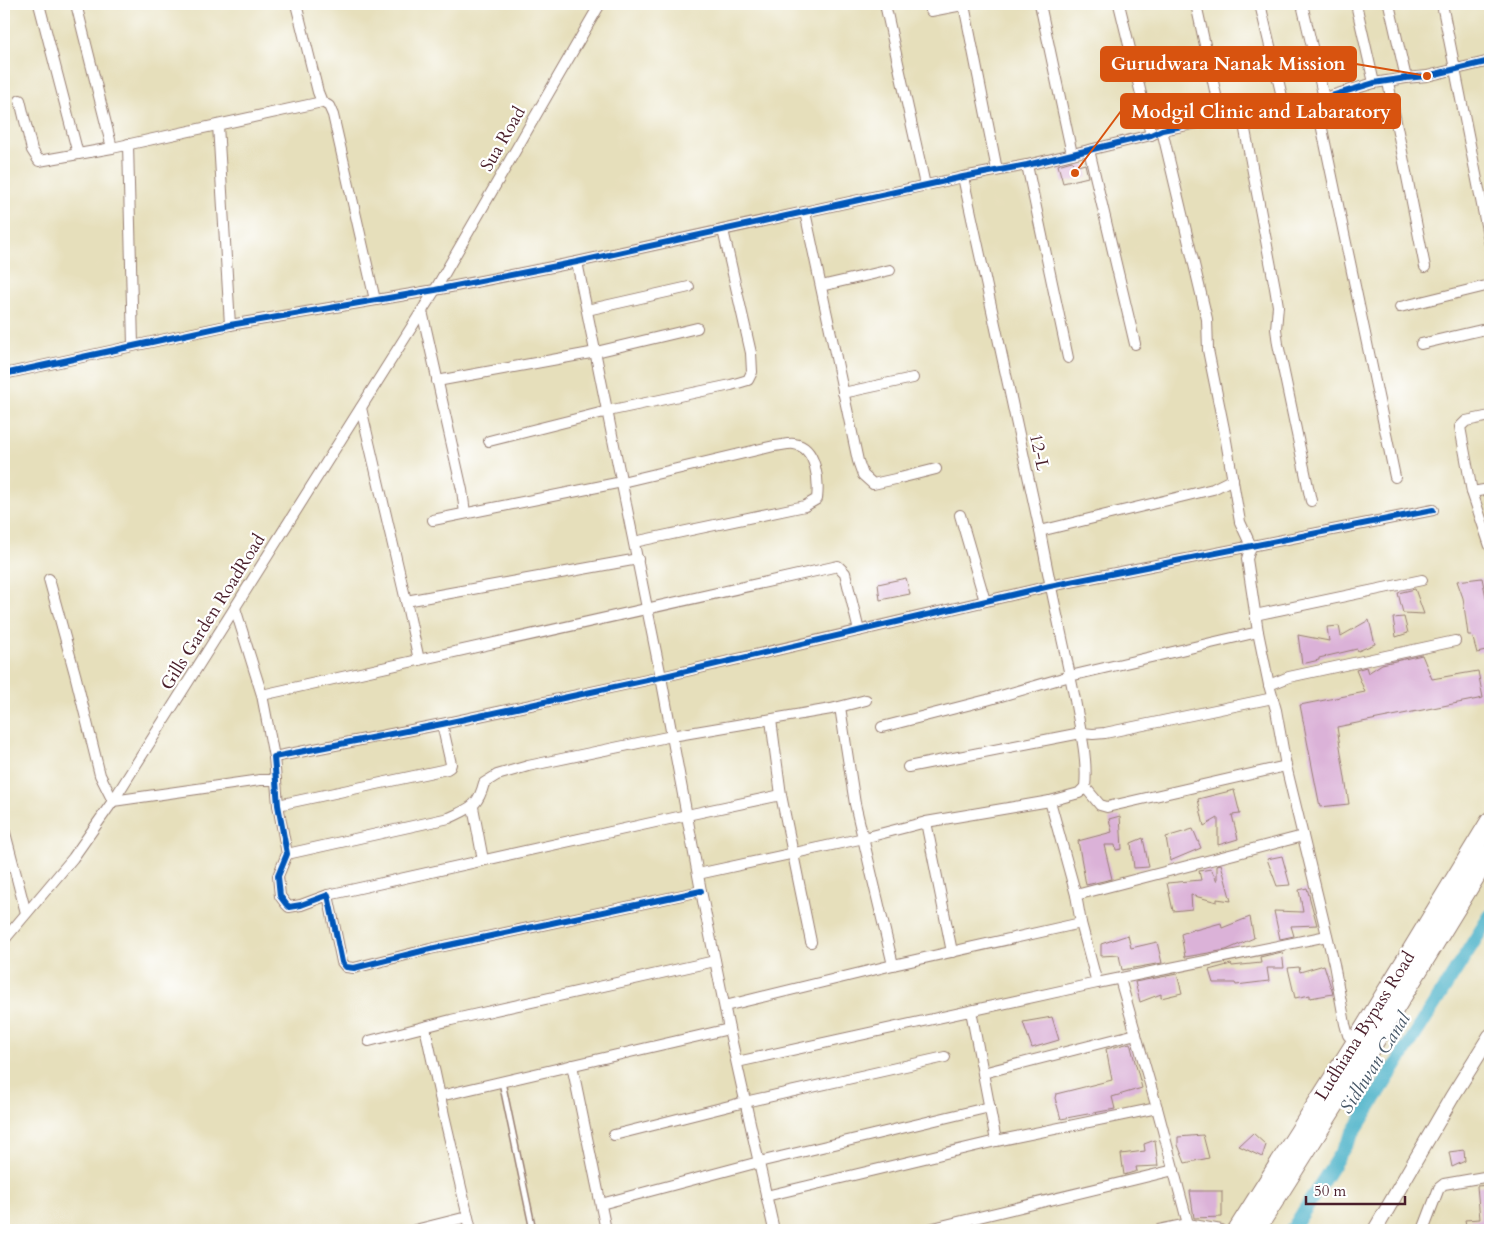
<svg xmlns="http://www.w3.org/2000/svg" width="1494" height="1234" viewBox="0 0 1494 1234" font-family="Cardo,serif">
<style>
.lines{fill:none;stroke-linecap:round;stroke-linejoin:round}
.canal{stroke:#48b1c7;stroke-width:14}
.building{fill:#dbb2d8}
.service-casing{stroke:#987f73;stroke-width:8}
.minor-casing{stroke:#987f73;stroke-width:12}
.tertiary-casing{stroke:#987f73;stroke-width:16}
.trunk-casing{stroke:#987f73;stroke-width:20}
.service{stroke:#fff;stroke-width:5}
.minor{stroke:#fff;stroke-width:10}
.tertiary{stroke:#fff;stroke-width:14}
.trunk{stroke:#fff;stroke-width:18}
.cycleway-casing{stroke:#fff;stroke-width:9}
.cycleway{stroke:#0057b8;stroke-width:6}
.labels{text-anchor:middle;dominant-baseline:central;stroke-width:4.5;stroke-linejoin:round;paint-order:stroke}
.street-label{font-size:18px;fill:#4a1f2b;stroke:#fff}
.water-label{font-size:19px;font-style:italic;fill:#495969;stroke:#fff}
.leader{fill:none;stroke:#d8530f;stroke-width:2}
.callout-dot{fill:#d8530f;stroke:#fff;stroke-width:2}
.callout{fill:#d8530f;stroke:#d8530f;stroke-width:2}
.callout-label{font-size:19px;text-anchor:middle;font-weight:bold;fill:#fff}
</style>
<rect width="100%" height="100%" fill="#fff"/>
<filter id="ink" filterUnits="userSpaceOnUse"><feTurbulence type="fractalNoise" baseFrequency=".02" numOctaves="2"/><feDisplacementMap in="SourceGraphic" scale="10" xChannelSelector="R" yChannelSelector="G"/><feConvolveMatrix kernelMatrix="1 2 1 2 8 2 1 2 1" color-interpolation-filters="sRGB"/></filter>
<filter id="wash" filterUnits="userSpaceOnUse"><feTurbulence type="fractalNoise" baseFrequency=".0096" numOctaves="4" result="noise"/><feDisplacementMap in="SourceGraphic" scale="20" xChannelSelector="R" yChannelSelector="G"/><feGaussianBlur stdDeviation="1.12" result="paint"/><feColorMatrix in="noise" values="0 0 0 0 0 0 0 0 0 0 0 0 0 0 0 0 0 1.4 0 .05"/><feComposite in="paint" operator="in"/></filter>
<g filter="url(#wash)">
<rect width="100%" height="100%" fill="#e6dfbb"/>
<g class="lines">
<polyline class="canal" points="1292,1230 1490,916"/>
</g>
<g id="blocks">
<g class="building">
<polygon points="1072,161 1074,167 1085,164 1088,177 1063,183 1058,165"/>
<polygon points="906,578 910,594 880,600 878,584"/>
<polygon points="1482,578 1489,611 1487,612 1490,620 1490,650 1477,653 1472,635 1468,635 1463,598 1457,581"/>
<polygon points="1415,589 1424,614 1403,613 1398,593"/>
<polygon points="1404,617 1408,633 1396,637 1393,618"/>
<polygon points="1369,620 1375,644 1358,651 1357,649 1319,658 1319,660 1302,664 1298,635 1329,641 1327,627 1339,626 1341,636"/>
<polygon points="1422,655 1432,679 1478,671 1483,698 1337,727 1349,804 1320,807 1300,705 1365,692 1356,670 1366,667 1368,673 1382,664"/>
<polygon points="1234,790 1240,814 1232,815 1238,839 1218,845 1218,818 1204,826 1198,799"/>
<polygon points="1120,816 1122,849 1116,850 1115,845 1104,845 1112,879 1086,885 1078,841 1112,832 1109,819"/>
<polygon points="1193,829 1201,848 1170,861 1166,837"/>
<polygon points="1143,838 1149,867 1134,868 1131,843"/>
<polygon points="1282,856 1290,885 1277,886 1267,859"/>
<polygon points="1221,864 1231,901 1217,899 1217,902 1191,895 1192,909 1173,911 1167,883 1201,880 1199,871 1211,869 1217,881 1217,865"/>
<polygon points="1307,888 1317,925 1291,926 1294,936 1280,939 1274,911 1303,912 1299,890"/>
<polygon points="1250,917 1254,938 1226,950 1185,957 1181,934 1195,929 1195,930 1221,923 1222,928"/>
<polygon points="1128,935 1131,948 1157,942 1162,963 1122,970 1119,955 1101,956 1101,944"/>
<polygon points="1282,952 1284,968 1267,968 1269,981 1236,985 1235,983 1213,983 1209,970 1231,964 1232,966 1261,963 1260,957"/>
<polygon points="1324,965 1333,994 1310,998 1310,995 1295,998 1288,968 1299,967 1300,972"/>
<polygon points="1177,974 1182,993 1161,998 1161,994 1140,1002 1135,982"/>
<polygon points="1052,1017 1059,1040 1032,1048 1023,1022"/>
<polygon points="1130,1043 1142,1088 1112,1097 1115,1109 1061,1119 1055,1098 1056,1094 1112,1080 1106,1049"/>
<polygon points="1253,1133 1266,1145 1262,1157 1239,1146"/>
<polygon points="1203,1135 1209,1158 1185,1163 1178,1145 1178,1137"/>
<polygon points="1155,1140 1158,1166 1136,1167 1137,1171 1124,1175 1121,1154 1145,1151 1144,1144"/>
<polygon points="1464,1150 1465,1161 1452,1167 1449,1152"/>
<polygon points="1489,1185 1490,1192 1490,1230 1467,1230 1465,1220 1480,1219 1477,1186"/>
<polygon points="1190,1191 1222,1191 1222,1217 1194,1218"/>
</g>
</g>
</g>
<g filter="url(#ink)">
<use href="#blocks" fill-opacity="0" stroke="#987f73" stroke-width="1"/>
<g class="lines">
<defs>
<polyline id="service" points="502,1082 533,1230"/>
<g id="minor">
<polyline points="39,4 78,154"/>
<polyline points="76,4 112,148"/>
<polyline points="296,4 318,92 322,102 329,106 333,115 375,300"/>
<polyline points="885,4 925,185"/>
<polyline points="1040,4 1072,154"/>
<polyline points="1119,4 1151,135"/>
<polyline points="1196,4 1221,118"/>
<polyline points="1260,4 1284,105"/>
<polyline points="1302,4 1324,98"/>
<polyline points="1356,4 1374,83"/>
<polyline points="1389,4 1406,78"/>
<polyline points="1442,4 1490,245"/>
<polyline points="964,5 997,170"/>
<polyline points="931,11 968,4"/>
<polyline points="1388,82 1425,267"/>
<polyline points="20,100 32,150 39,161 112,148 322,102"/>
<polyline points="1316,100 1395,477"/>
<polyline points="1242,114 1275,288 1278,306 1276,329 1278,344 1311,501"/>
<polyline points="218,125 230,325"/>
<polyline points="128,144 133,345"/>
<polyline points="1089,150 1135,344"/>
<polyline points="1027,165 1068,358"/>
<path d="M963,177L1040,531C1050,588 1064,644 1075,700C1080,729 1088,758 1085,787L1079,793L1050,801"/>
<polyline points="805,212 858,461 863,475 873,484 900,478 936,469"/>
<polyline points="577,262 661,677 701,891 729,1029 774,1230"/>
<polyline points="821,286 890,270"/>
<polyline points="1400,307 1490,285"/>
<polyline points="587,310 689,287"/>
<polyline points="422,311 462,490 465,513"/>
<polyline points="1421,344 1490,328"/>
<polyline points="4,374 230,325 435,290 577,262 963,177 1027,165 1151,135 1162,130 1324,98 1374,83 1406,78 1427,76 1490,61"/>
<polyline points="437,381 596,352 697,328"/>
<polyline points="843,393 913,378"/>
<polyline points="361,408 406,601"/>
<polyline points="1490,416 1466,421 1460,427 1472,492 1490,546"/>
<polyline points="489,441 608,411 731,385 748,380 752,372 751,353 723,230"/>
<polyline points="1472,492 1490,489"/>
<polyline points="960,515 985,601"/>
<path d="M433,520L622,482L774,446C780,446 788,443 794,444C817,447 819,482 817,499L805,506L634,542"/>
<polyline points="1040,531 1213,489 1233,479"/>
<polyline points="49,579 75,674 100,775 113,801 260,780 276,780"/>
<polyline points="235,608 262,695 274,757"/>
<polyline points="1255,615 1422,580"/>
<polyline points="1258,632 1269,685 1276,710 1286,766 1334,964 1345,1024 1348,1035 1355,1043"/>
<polyline points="419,660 406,601 638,559"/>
<polyline points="1269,685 1289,677 1455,641"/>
<polyline points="262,695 838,566 845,573 859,631"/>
<polyline points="840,707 855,804 893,965"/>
<polyline points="771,720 781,795 811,942"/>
<polyline points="882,727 987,700 1070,676 1258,632 1247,559 1251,546 1240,522 1224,429 1208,350 1207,319 1162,130"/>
<polyline points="908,767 1081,733 1093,734 1105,733 1273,698"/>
<polyline points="1085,787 1100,805 1107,807 1286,766"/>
<polyline points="278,805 447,769 450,767 451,764 442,724"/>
<polyline points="473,807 483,860"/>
<polyline points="926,822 952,952"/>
<polyline points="4,829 26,913"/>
<path d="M287,854L449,818C470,808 478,807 484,783L497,775L528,766L672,736L831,709L866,700"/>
<polyline points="698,874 864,838 926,822 1050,801 1076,895 1081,923 1097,983 737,1062"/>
<polyline points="701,891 430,949 354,968 346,967 342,962 328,895 301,905 289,907 286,904 280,896 278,876 287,854 278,805 274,757 442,724 661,677 1050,586 1433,510"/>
<polyline points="328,895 687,815 781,795"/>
<polyline points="1076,895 1303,836"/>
<polyline points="4,940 73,858 113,801 435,290 600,4"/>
<polyline points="1120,979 1157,1108 1188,1224"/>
<polyline points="1097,983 1327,936"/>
<polyline points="725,1006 893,965 1081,923"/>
<polyline points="971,1011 983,1073"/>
<polyline points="425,1027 444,1115 471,1230"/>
<polyline points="1136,1034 983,1073 996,1141 1157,1108"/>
<polyline points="369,1041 451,1020 715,961"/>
<polyline points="572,1065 606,1230"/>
<polyline points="440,1096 729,1029"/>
<polyline points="614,1135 745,1102 945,1057"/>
<polyline points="766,1196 996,1141"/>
<polyline points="601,1204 759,1162 990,1107"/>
<polyline points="415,1230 467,1217"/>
<polyline points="925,1230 1174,1170"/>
<polyline points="1159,1230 1188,1224 1221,1230"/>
<polyline points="1423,1230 1439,1188 1444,1184 1490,1176"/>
</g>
<polyline id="tertiary" points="1375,1230 1452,1097 1490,1036"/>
<g id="trunk">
<polyline points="1237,1230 1355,1043 1490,821"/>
<polyline points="1256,1230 1369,1051 1490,853"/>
</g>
</defs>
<use href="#service" class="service-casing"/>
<use href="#minor" class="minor-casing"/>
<use href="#tertiary" class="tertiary-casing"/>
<use href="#trunk" class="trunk-casing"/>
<use href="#service" class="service"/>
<use href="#minor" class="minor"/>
<use href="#tertiary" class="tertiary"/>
<use href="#trunk" class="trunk"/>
<defs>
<g id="cycleway">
<polyline points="4,374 230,325 435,290 577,262 963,177 1027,165 1151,135 1162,130 1324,98 1374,83 1406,78 1427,76 1490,61"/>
<polyline points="701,891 430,949 354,968 346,967 342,962 328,895 301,905 289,907 286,904 280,896 278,876 287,854 278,805 274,757 442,724 661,677 1050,586 1433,510"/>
</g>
</defs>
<use href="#cycleway" class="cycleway-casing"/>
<use href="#cycleway" class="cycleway"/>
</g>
</g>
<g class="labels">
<g class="street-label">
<text transform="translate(503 139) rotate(-60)">Sua Road</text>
<text transform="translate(1039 452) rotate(78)">12-L</text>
<text transform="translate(213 612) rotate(-58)">Gills Garden RoadRoad</text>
<text transform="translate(1365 1026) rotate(-58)">Ludhiana Bypass Road</text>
</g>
<g class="water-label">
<text transform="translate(1375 1063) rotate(-58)">Sidhwan Canal</text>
</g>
</g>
<path class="leader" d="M1427 76L1356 64M1075 173L1121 111"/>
<g class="callout-dot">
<circle cx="1427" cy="76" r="5"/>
<circle cx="1075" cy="173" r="5"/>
</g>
<g class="callout">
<rect x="1101" y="47" width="255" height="34" rx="5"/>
<rect x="1121" y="94" width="279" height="34" rx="5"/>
</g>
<g class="callout-label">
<text x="1228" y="70">Gurudwara Nanak Mission</text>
<text x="1261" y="118">Modgil Clinic and Labaratory</text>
</g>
<rect width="1494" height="1234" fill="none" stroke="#fff" stroke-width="20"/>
<path d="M1306 1196v8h99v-8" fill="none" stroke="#4a1f2b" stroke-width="2.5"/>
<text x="1314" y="1196" font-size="15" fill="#4a1f2b" stroke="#ffffff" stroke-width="4" paint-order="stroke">50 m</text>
</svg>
